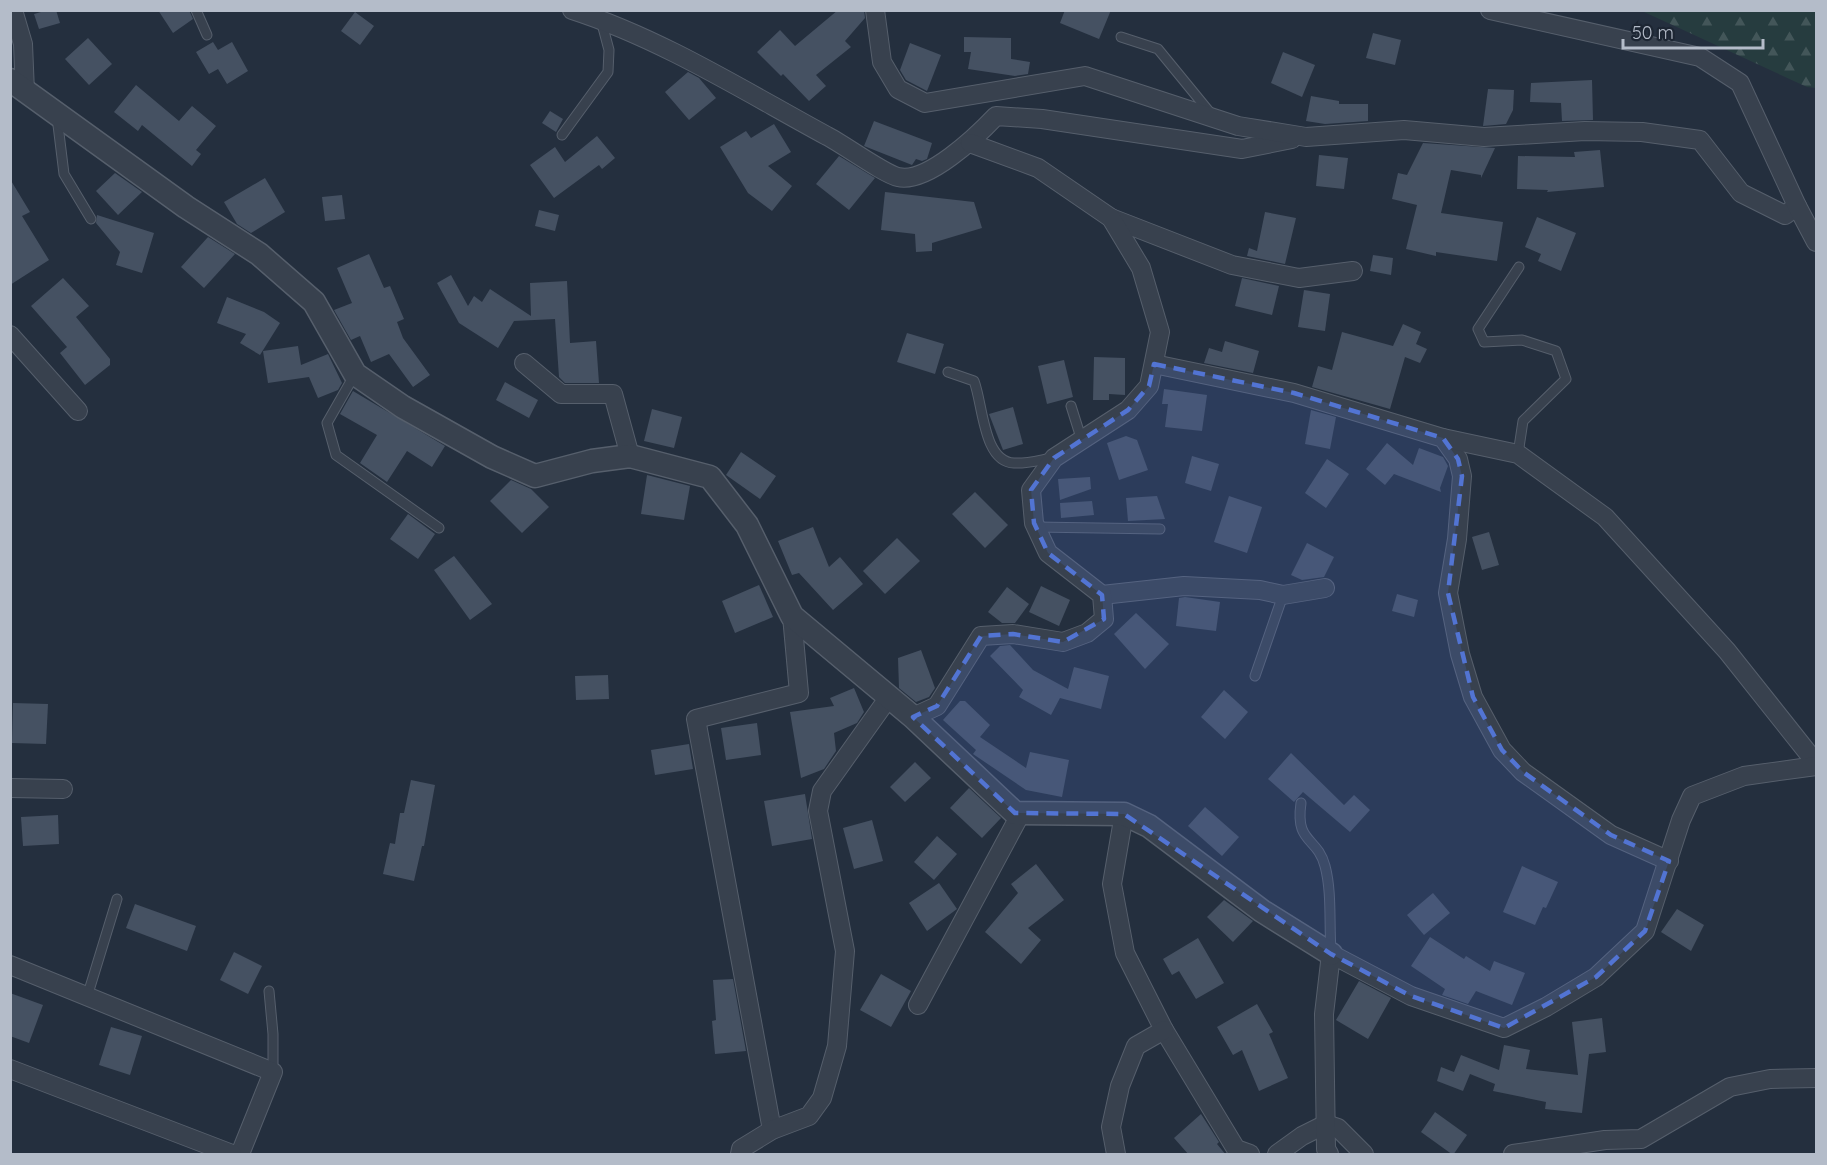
<svg xmlns="http://www.w3.org/2000/svg" width="1827" height="1165" viewBox="0 0 1827 1165" font-family="Quicksand,sans-serif">
<style>
.forest{fill:url(#forest-firs)}
.building{fill:#455162}
.lines{fill:none;stroke-linecap:round;stroke-linejoin:round}
.service-casing{stroke:#565f6c;stroke-width:11}
.minor-casing{stroke:#565f6c;stroke-width:20}
.tertiary-casing{stroke:#565f6c;stroke-width:25}
.service{stroke:#38414e;stroke-width:9}
.minor{stroke:#38414e;stroke-width:18}
.tertiary{stroke:#38414e;stroke-width:22}
.marked{fill:#5274d3;fill-opacity:0.2;stroke:#5274d3;stroke-width:4.5;stroke-dasharray:12 8;stroke-linejoin:round}
</style>
<defs>
<pattern id="forest-firs" width="22" height="20" patternUnits="userSpaceOnUse" patternTransform="scale(1.5)"><rect width="22" height="20" fill="#263c3f"/><path d="M5 1l3.5 6h-7zM16 11l3.5 6h-7z" fill="#435659"/></pattern>
</defs>
<rect width="100%" height="100%" fill="#242f3e"/>
<polygon class="forest" points="1642,11 1816,11 1816,88 1807,87"/>
<g class="building">
<polygon points="48,10 56,10 60,23 39,29 34,14"/>
<polygon points="158,10 189,10 193,19 173,33"/>
<polygon points="838,10 864,10 865,18 845,41 851,47 816,75 826,86 809,101 783,74 781,76 757,52 780,30 795,46"/>
<polygon points="1065,10 1111,10 1099,39 1060,23"/>
<polygon points="355,12 374,26 360,45 341,31"/>
<polygon points="1373,33 1401,40 1395,65 1366,58"/>
<polygon points="964,37 1011,38 1011,59 1030,62 1028,74 1015,76 968,69 971,52 964,52"/>
<polygon points="88,38 112,64 89,85 65,59"/>
<polygon points="213,42 218,50 232,42 248,71 227,84 218,69 209,74 196,52"/>
<polygon points="910,43 941,55 927,91 906,80 900,70"/>
<polygon points="1283,52 1315,65 1302,97 1271,83"/>
<polygon points="688,72 699,78 716,98 689,120 665,92"/>
<polygon points="1592,80 1593,120 1562,121 1561,103 1530,102 1531,83"/>
<polygon points="136,85 179,121 192,106 216,126 196,150 201,154 192,166 142,125 138,131 114,112"/>
<polygon points="1488,89 1514,90 1513,110 1506,124 1483,126"/>
<polygon points="1311,96 1339,101 1339,104 1368,104 1368,121 1325,124 1306,121"/>
<polygon points="550,111 563,119 556,132 542,123"/>
<polygon points="874,121 932,143 927,159 922,161 916,159 912,165 864,146"/>
<polygon points="774,124 791,152 768,166 792,186 772,211 748,193 720,147 746,131 751,138"/>
<polygon points="597,136 615,158 602,169 599,165 554,198 530,165 555,147 565,162"/>
<polygon points="1423,143 1495,148 1481,178 1481,175 1451,170 1441,213 1503,222 1497,261 1436,252 1436,256 1406,249 1417,205 1392,199 1398,173 1407,175"/>
<polygon points="1600,150 1604,187 1547,192 1548,190 1517,189 1518,156 1575,157 1574,152"/>
<polygon points="1319,155 1348,158 1344,189 1316,186"/>
<polygon points="839,156 875,178 849,210 816,184"/>
<polygon points="115,173 142,192 118,215 96,191"/>
<polygon points="265,178 285,212 251,233 237,224 224,202"/>
<polygon points="10,179 30,212 22,216 49,260 10,285"/>
<polygon points="885,192 974,202 982,228 932,243 932,251 916,252 915,234 881,230"/>
<polygon points="342,195 345,219 325,221 322,197"/>
<polygon points="539,210 559,215 555,231 535,226"/>
<polygon points="1265,212 1296,218 1285,264 1247,256 1249,248 1257,251"/>
<polygon points="97,215 154,233 142,273 116,265 120,252 96,223"/>
<polygon points="1537,217 1576,233 1561,271 1538,261 1541,254 1525,247"/>
<polygon points="208,237 235,254 204,288 181,267"/>
<polygon points="369,254 384,288 390,286 404,319 397,322 403,338 430,375 413,387 389,354 371,362 360,336 351,340 334,310 352,303 337,268"/>
<polygon points="1373,255 1393,258 1391,275 1370,271"/>
<polygon points="451,275 468,306 474,296 482,302 490,289 531,316 530,283 567,281 570,343 596,341 599,383 565,383 559,377 555,319 514,321 498,348 459,323 437,283"/>
<polygon points="63,278 89,306 76,317 110,359 110,365 85,385 60,353 67,347 31,306"/>
<polygon points="1242,278 1279,286 1272,315 1235,306"/>
<polygon points="1304,290 1330,294 1325,331 1298,327"/>
<polygon points="227,297 264,312 280,323 260,355 240,343 246,334 217,323"/>
<polygon points="1403,324 1421,332 1416,344 1427,349 1420,363 1405,357 1390,409 1312,387 1318,366 1332,370 1342,332 1393,346"/>
<polygon points="907,333 944,344 935,374 897,362"/>
<polygon points="1225,341 1259,351 1253,373 1204,363 1209,348 1222,352"/>
<polygon points="298,346 301,365 328,354 342,383 338,390 318,398 309,377 268,383 263,351"/>
<polygon points="1094,357 1125,358 1125,395 1109,394 1109,400 1093,400"/>
<polygon points="1064,360 1073,397 1047,404 1038,366"/>
<polygon points="505,382 538,400 529,418 496,400"/>
<polygon points="1164,389 1207,395 1202,431 1165,427 1168,404 1162,404"/>
<polygon points="353,391 445,446 432,467 407,451 387,482 360,463 377,435 340,414"/>
<polygon points="1013,407 1023,444 1003,450 989,414"/>
<polygon points="652,409 682,417 674,448 644,441"/>
<polygon points="1311,410 1336,417 1330,449 1305,444"/>
<polygon points="1126,436 1137,440 1148,470 1119,480 1107,443"/>
<polygon points="1387,443 1413,465 1419,448 1443,457 1448,466 1440,488 1441,492 1394,474 1385,485 1366,469"/>
<polygon points="741,452 776,476 760,499 726,475"/>
<polygon points="1192,456 1219,464 1211,491 1185,483"/>
<polygon points="1327,459 1349,474 1326,508 1305,493"/>
<polygon points="647,475 690,486 684,520 641,514"/>
<polygon points="1090,477 1091,489 1060,500 1058,479"/>
<polygon points="511,480 531,489 549,507 522,533 490,501"/>
<polygon points="975,492 1008,525 985,548 952,514"/>
<polygon points="1157,496 1165,519 1128,521 1126,498"/>
<polygon points="1229,496 1262,507 1247,553 1214,542"/>
<polygon points="1092,501 1094,515 1061,518 1060,503"/>
<polygon points="408,514 435,534 418,559 390,539"/>
<polygon points="813,527 829,567 840,557 863,584 833,610 799,573 792,575 778,541"/>
<polygon points="1489,532 1499,565 1482,570 1472,537"/>
<polygon points="897,538 920,561 885,594 863,571"/>
<polygon points="1307,543 1334,557 1324,577 1302,580 1291,575"/>
<polygon points="454,556 492,604 470,620 434,570"/>
<polygon points="759,585 773,617 735,633 722,601"/>
<polygon points="1041,586 1070,600 1059,626 1029,612"/>
<polygon points="1007,587 1029,604 1015,623 1002,623 988,612"/>
<polygon points="1397,594 1418,600 1414,617 1392,611"/>
<polygon points="1185,597 1220,602 1216,631 1176,626 1179,598"/>
<polygon points="1136,613 1169,644 1145,669 1114,634"/>
<polygon points="1010,645 1033,670 1068,689 1074,667 1109,676 1101,709 1060,698 1051,715 1019,697 1023,690 990,656 1000,646"/>
<polygon points="921,650 935,688 929,697 916,702 899,688 898,658"/>
<polygon points="608,675 609,699 576,700 575,676"/>
<polygon points="854,688 864,712 857,723 834,733 836,751 824,769 801,778 790,712 834,706 830,698"/>
<polygon points="1224,690 1248,712 1225,739 1201,717"/>
<polygon points="960,701 965,701 990,725 980,737 1026,768 1030,752 1069,760 1062,797 1026,790 973,754 976,750 943,720"/>
<polygon points="13,703 48,704 46,744 12,743"/>
<polygon points="757,723 761,755 726,760 721,728"/>
<polygon points="689,744 693,769 655,775 651,750"/>
<polygon points="1291,753 1344,805 1354,795 1370,810 1350,832 1303,792 1294,802 1268,779"/>
<polygon points="915,762 931,778 905,802 890,787"/>
<polygon points="411,780 435,785 424,846 422,846 414,881 383,874 390,843 395,844 400,813 404,813"/>
<polygon points="969,788 1001,818 982,838 950,808"/>
<polygon points="805,794 812,839 772,846 764,801"/>
<polygon points="1205,807 1239,837 1222,856 1188,826"/>
<polygon points="58,815 59,844 23,846 21,817"/>
<polygon points="872,820 883,861 854,869 843,828"/>
<polygon points="937,836 957,854 934,880 914,862"/>
<polygon points="1036,864 1064,900 1028,928 1041,940 1021,964 985,932 1018,893 1011,884"/>
<polygon points="1522,866 1558,882 1546,908 1543,907 1535,925 1503,912"/>
<polygon points="939,883 957,909 927,931 909,903"/>
<polygon points="1433,893 1450,913 1424,935 1407,915"/>
<polygon points="1224,900 1253,921 1233,942 1207,917"/>
<polygon points="135,904 196,926 187,951 126,928"/>
<polygon points="1677,909 1704,925 1691,951 1661,932"/>
<polygon points="1430,937 1464,959 1466,956 1490,971 1494,961 1525,973 1512,1005 1476,991 1468,1004 1442,995 1445,989 1411,966"/>
<polygon points="1198,938 1224,983 1196,999 1179,971 1172,975 1163,959"/>
<polygon points="234,952 262,966 248,994 220,980"/>
<polygon points="881,974 911,991 891,1027 860,1010"/>
<polygon points="733,979 746,1051 715,1054 712,1021 716,1020 713,980"/>
<polygon points="1359,981 1391,998 1368,1039 1336,1020"/>
<polygon points="10,993 43,1005 29,1043 10,1036"/>
<polygon points="1257,1004 1273,1032 1269,1034 1288,1078 1259,1091 1242,1050 1233,1055 1217,1027"/>
<polygon points="1602,1018 1606,1052 1589,1054 1582,1113 1545,1109 1546,1102 1493,1091 1495,1084 1470,1074 1463,1091 1437,1081 1441,1067 1454,1072 1461,1055 1499,1070 1504,1045 1530,1050 1526,1069 1578,1075 1572,1022"/>
<polygon points="111,1027 142,1036 130,1075 99,1065"/>
<polygon points="1435,1112 1467,1135 1453,1155 1421,1132"/>
<polygon points="1201,1114 1219,1142 1217,1144 1226,1155 1189,1155 1174,1138"/>
</g>
<g class="lines">
<defs>
<g id="service">
<polyline points="196,10 207,35"/>
<polyline points="1121,37 1158,49 1212,115"/>
<polyline points="57,117 64,174 91,219"/>
<polyline points="562,135 608,72 609,50 601,20"/>
<path d="M948,372L974,381C983,404 983,462 1014,463C1026,464 1040,460 1052,458"/>
<polyline points="355,374 327,423 336,455 439,528"/>
<polyline points="1071,406 1082,441"/>
<polyline points="1518,454 1523,421 1566,379 1556,351 1522,340 1484,342 1478,329 1519,267"/>
<polyline points="1036,527 1160,529"/>
<polyline points="1255,676 1283,595"/>
<path d="M1301,803C1295,844 1317,836 1325,866C1332,892 1329,924 1331,951"/>
<polyline points="269,991 273,1034 273,1072"/>
<polyline points="87,997 117,899"/>
</g>
<g id="minor">
<polyline points="13,10 23,44 25,92"/>
<path d="M572,10C662,39 744,91 827,136C843,144 884,174 898,177C927,184 977,136 996,116L1042,119L1242,149L1292,139"/>
<polyline points="875,10 882,62 898,89 925,103 1085,76 1238,126 1306,137 1404,130 1484,137 1585,131 1642,132 1700,140 1741,193 1785,215 1797,206"/>
<polyline points="1490,10 1700,57 1740,83 1797,206 1816,242"/>
<polyline points="1111,218 1232,265 1299,278 1353,271"/>
<polyline points="10,335 78,411"/>
<polyline points="524,363 561,394 613,394 630,456"/>
<polyline points="1154,364 1294,393 1443,438 1458,459 1462,476 1457,539 1448,593 1460,654 1473,697 1502,750 1523,772 1611,835 1669,861"/>
<polyline points="1443,438 1518,454 1605,517 1727,651 1816,763"/>
<polyline points="1102,595 1184,586 1260,590 1283,595 1325,588"/>
<polyline points="913,717 937,706 981,636 1013,634 1063,642 1087,633 1104,619 1102,595 1048,553 1034,523 1031,490 1054,458 1128,410 1149,386 1160,332 1141,268 1111,218 1038,168 970,143"/>
<polyline points="10,788 63,789"/>
<polyline points="1124,814 1112,884 1125,953 1164,1030 1236,1149 1250,1154"/>
<polyline points="10,965 273,1072 240,1154"/>
<polyline points="918,1005 1021,813"/>
<polyline points="10,1069 232,1154"/>
<polyline points="772,1130 696,719 799,693 792,616"/>
<polyline points="740,1154 741,1149 772,1130 809,1116 822,1098 837,1046 845,951 818,811 822,791 889,697"/>
<polyline points="1116,1154 1111,1127 1120,1086 1136,1046 1164,1030"/>
<polyline points="1277,1154 1302,1136 1326,1124 1338,1128 1364,1154"/>
<polyline points="1329,1154 1326,1149 1324,1014 1331,954 1411,996 1504,1028 1546,1007 1596,977 1645,931 1681,820 1692,796 1744,776 1816,766"/>
<polyline points="1513,1154 1605,1140 1641,1139 1730,1087 1770,1079 1816,1078"/>
</g>
<polyline id="tertiary" points="10,80 186,207 259,254 314,302 355,374 403,407 492,457 535,476 592,461 630,456 710,477 747,525 792,616 913,717 1015,813 1124,814 1149,826 1262,911 1331,954"/>
</defs>
<use href="#service" class="service-casing"/>
<use href="#minor" class="minor-casing"/>
<use href="#tertiary" class="tertiary-casing"/>
<use href="#service" class="service"/>
<use href="#minor" class="minor"/>
<use href="#tertiary" class="tertiary"/>
</g>
<path class="marked" d="M1154,364L1294,393L1443,438L1458,459L1462,476L1448,593L1473,697L1502,750L1523,772L1611,835L1669,861L1645,931L1596,977L1504,1028L1411,996L1331,954L1124,814L1015,813L913,717L937,706L981,636L1013,634L1063,642L1104,619L1102,595L1048,553L1034,523L1031,490L1054,458L1128,410L1149,386Z"/>
<rect width="1827" height="1165" fill="none" stroke="#b4bcc9" stroke-width="24"/>
<path d="M1623 39v9h140v-9" fill="none" stroke="#b4bcc9" stroke-width="3"/>
<text x="1632" y="39" font-size="18" fill="#b4bcc9" stroke="#1d2633" stroke-width="4.5" paint-order="stroke">50 m</text>
</svg>
